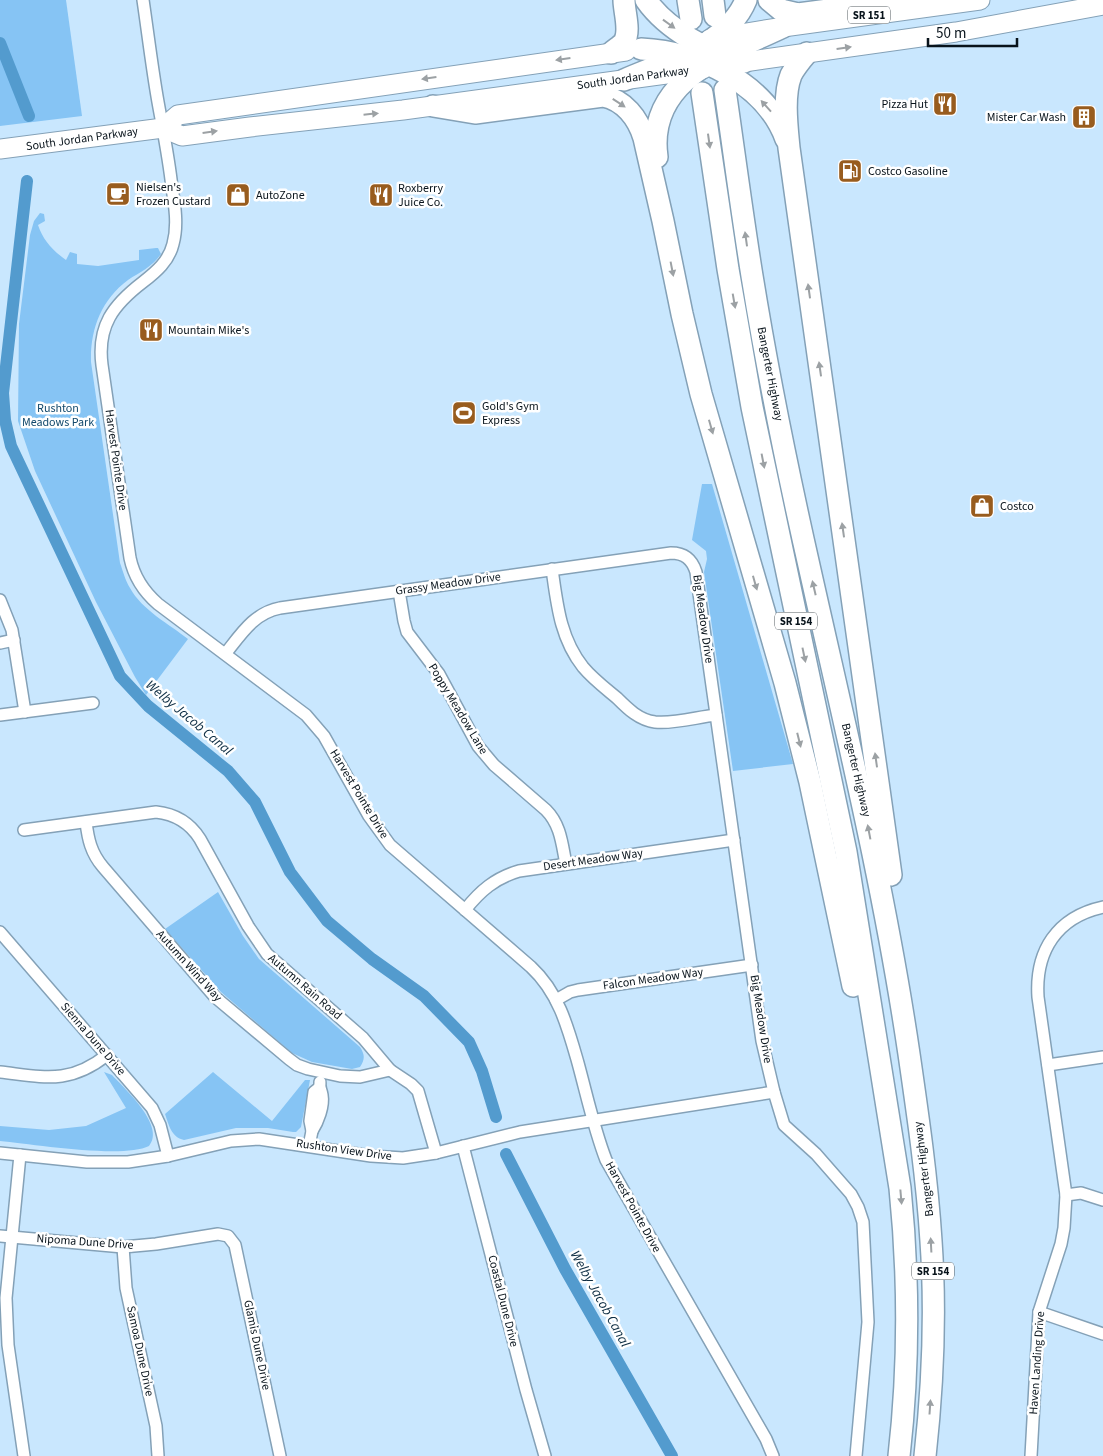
<svg xmlns="http://www.w3.org/2000/svg" width="1103" height="1456" viewBox="0 0 1103 1456" font-family="'Source Sans 3',sans-serif">
<style>
.green{fill:#86c4f4}
.lines{fill:none;stroke-linecap:round;stroke-linejoin:round}
.canal{stroke:#539bce;stroke-width:12}
.minor-casing{stroke:#84a1b7;stroke-width:14}
.primary-casing{stroke:#84a1b7;stroke-width:21}
.motorway-casing{stroke:#84a1b7;stroke-width:24}
.minor{stroke:#fff;stroke-width:11}
.primary{stroke:#fff;stroke-width:19}
.motorway{stroke:#fff;stroke-width:21}
.oneway{fill:#9ca1a4}
.labels{text-anchor:middle;dominant-baseline:central;stroke-width:5;stroke-linejoin:round;paint-order:stroke}
.shield{fill:#fff;stroke:#525a5f;stroke-width:1}
.shield-label{font-size:11px;font-weight:bold;fill:#08131b}
.street-label{font-size:12px;fill:#08131b;stroke:#fff}
.poi-label{font-size:12px;fill:#08131b;stroke:#fff;text-anchor:start}
.park-label{font-size:12px;fill:#12496c;stroke:#fff}
.water-label{font-size:14px;font-style:italic;fill:#0d2d43;stroke:#fff}
</style>
<rect width="100%" height="100%" fill="#c9e7fe"/>
<g class="green">
<polygon points="0,0 66,0 82,116 0,126"/>
<path d="M40,213L44,214L45,221L38,225C43,240 52,250 66,260L70,252L77,254V264L98,266L139,260V250L156,248H158L161,254C152,267 140,272 128,280C101,300 90,330 91,362L120,563C123,571 125,580 130,588C142,610 169,624 188,639L146,695L135,677L96,602L35,471L18,421L19,324L30,235L34,221Z"/>
<polygon points="702,484 712,484 793,764 733,771 704,572 707,559 706,551 692,540"/>
<path d="M218,892L243,936L259,959L360,1047C365,1055 365,1059 360,1067L352,1069L312,1062L292,1053L221,992L165,929Z"/>
<path d="M104,1072L112,1075C125,1089 166,1126 149,1146C123,1159 32,1144 0,1141V1126L49,1130L86,1126L126,1108Z"/>
<path d="M213,1072L272,1121L305,1080H310L301,1127L296,1132H293L268,1128H236L184,1140C171,1137 169,1125 165,1114Z"/>
</g>
<g class="lines">
<g class="canal">
<polyline points="0,43 29,116"/>
<polyline points="27,181 3,393 5,420 11,446 120,676 148,706 228,771 255,802 290,872 327,921 372,959 424,996 469,1042 482,1071 496,1117"/>
<polyline points="506,1154 565,1269 672,1456"/>
</g>
<defs>
<g id="minor">
<path d="M143,0C148,34 152,68 158,102C163,130 169,159 172,188C175,206 178,226 173,244C169,261 156,272 143,282C113,305 97,326 102,365L130,558C134,577 143,591 158,604L306,715L324,736L369,816L390,845L531,967C559,993 568,1028 578,1063C587,1096 594,1129 606,1160L766,1439L773,1456"/>
<path d="M552,569C557,604 560,638 583,667C593,679 605,688 617,698C628,709 639,720 655,722C675,724 697,717 716,715"/>
<path d="M399,591L404,621L407,632L439,674L478,746L494,765L546,810C561,825 562,845 566,864"/>
<polyline points="0,600 12,630 25,712"/>
<polyline points="0,643 14,640"/>
<path d="M226,653C241,634 254,613 280,608L671,553C684,553 692,559 696,572L762,1041L774,1092L784,1125L816,1154L851,1194L858,1207L863,1222L868,1322L856,1456"/>
<polyline points="0,715 93,703"/>
<path d="M86,822C88,839 91,853 103,867L215,997L289,1059L297,1065L308,1069L340,1076L360,1077L390,1070"/>
<path d="M24,830L156,812C175,814 190,823 200,839L248,926L267,954L363,1038L390,1070L411,1084L418,1091L436,1153"/>
<path d="M465,910C480,891 495,878 519,871L734,840"/>
<polyline points="0,932 152,1108 160,1125 168,1156"/>
<polyline points="556,1000 570,992 578,990 752,965"/>
<polyline points="1048,1065 1103,1057"/>
<path d="M0,1072C44,1077 69,1085 107,1055"/>
<path d="M312,1131C318,1122 324,1106 322,1095C321,1089 319,1088 320,1082"/>
<polyline points="309,1146 312,1131 310,1121 314,1092 319,1088"/>
<polyline points="463,1146 526,1390 545,1456"/>
<polyline points="0,1153 87,1162 128,1162 168,1156 231,1141 259,1139 371,1156 403,1158 436,1153 520,1132 774,1092"/>
<polyline points="20,1155 6,1298 8,1345 24,1456"/>
<polyline points="1066,1195 1081,1193 1103,1200"/>
<polyline points="0,1236 123,1247 156,1244 218,1234 228,1236 235,1245 280,1456"/>
<polyline points="123,1247 126,1288 156,1426 158,1456"/>
<polyline points="1039,1312 1103,1334"/>
<path d="M1031,1456L1039,1312L1061,1244L1064,1228L1066,1195L1038,997C1035,951 1057,917 1103,907"/>
</g>
<g id="primary">
<polyline points="710,39 783,27 980,0"/>
<polyline points="730,64 956,32 1103,5"/>
<polyline points="163,128 182,136 250,127 403,110 703,69"/>
<polyline points="0,149 163,128 178,115 626,51"/>
</g>
<g id="motorway">
<path d="M646,0C668,31 708,51 744,62"/>
<polyline points="688,0 691,19"/>
<polyline points="713,0 715,16"/>
<polyline points="769,0 781,10 798,14 903,0"/>
<path d="M641,49C698,52 765,82 786,139"/>
<path d="M611,53C615,49 621,46 624,42C631,31 624,12 624,0"/>
<path d="M807,53C801,60 795,67 791,75C783,95 787,127 789,148L891,875"/>
<path d="M624,80C667,61 727,46 746,0"/>
<path d="M725,90C734,152 742,214 752,276C768,375 788,473 810,570C846,731 885,891 909,1054C918,1116 927,1178 931,1241C936,1313 933,1384 925,1456"/>
<path d="M702,93L728,269L752,407L846,852L900,1188C909,1277 909,1368 899,1456"/>
<path d="M433,106L475,113L603,96C624,100 638,118 644,138L663,221L682,314L701,394L785,683L810,782L853,986"/>
<path d="M657,157C646,79 726,54 783,27"/>
</g>
</defs>
<use href="#minor" class="minor-casing"/>
<use href="#primary" class="primary-casing"/>
<use href="#motorway" class="motorway-casing"/>
<use href="#minor" class="minor"/>
<use href="#primary" class="primary"/>
<use href="#motorway" class="motorway"/>
</g>
<defs><path id="oneway-solid" d="M-6-.8H1V-3.2L6.5 0L1 3.2V.8H-6Z" transform="scale(1.25)"/></defs>
<g class="oneway">
<use href="#oneway-solid" transform="translate(669 24) rotate(36)"/>
<use href="#oneway-solid" transform="translate(844 48) rotate(-8)"/>
<use href="#oneway-solid" transform="translate(563 59) rotate(172)"/>
<use href="#oneway-solid" transform="translate(429 78) rotate(172)"/>
<use href="#oneway-solid" transform="translate(619 103) rotate(33)"/>
<use href="#oneway-solid" transform="translate(766 106) rotate(-132)"/>
<use href="#oneway-solid" transform="translate(371 114) rotate(-6)"/>
<use href="#oneway-solid" transform="translate(210 132) rotate(-8)"/>
<use href="#oneway-solid" transform="translate(709 141) rotate(82)"/>
<use href="#oneway-solid" transform="translate(746 239) rotate(-98)"/>
<use href="#oneway-solid" transform="translate(672 269) rotate(79)"/>
<use href="#oneway-solid" transform="translate(809 291) rotate(-98)"/>
<use href="#oneway-solid" transform="translate(734 301) rotate(80)"/>
<use href="#oneway-solid" transform="translate(820 369) rotate(-98)"/>
<use href="#oneway-solid" transform="translate(711 427) rotate(74)"/>
<use href="#oneway-solid" transform="translate(763 461) rotate(79)"/>
<use href="#oneway-solid" transform="translate(843 530) rotate(-98)"/>
<use href="#oneway-solid" transform="translate(755 583) rotate(74)"/>
<use href="#oneway-solid" transform="translate(814 588) rotate(-103)"/>
<use href="#oneway-solid" transform="translate(804 655) rotate(78)"/>
<use href="#oneway-solid" transform="translate(799 740) rotate(76)"/>
<use href="#oneway-solid" transform="translate(876 760) rotate(-98)"/>
<use href="#oneway-solid" transform="translate(869 832) rotate(-101)"/>
<use href="#oneway-solid" transform="translate(901 1197) rotate(85)"/>
<use href="#oneway-solid" transform="translate(931 1245) rotate(-93)"/>
<use href="#oneway-solid" transform="translate(930 1407) rotate(-86)"/>
</g>
<defs>
<symbol id="restaurant-square" viewBox="-11 -11 22 22"><rect x="-9" y="-9" width="18" height="18" rx="4" fill="#985c1e" stroke="#fff"/><path d="M-5-6h1v4h1v-4h1v4h1v-4h1v5L-1.5 .5V6h-2V.5L-5-1ZM5-6V6H3V1.5H1.5Q1.5-4 5-6Z" fill="#fff"/></symbol>
<symbol id="building-square" viewBox="-11 -11 22 22"><rect x="-9" y="-9" width="18" height="18" rx="4" fill="#985c1e" stroke="#fff"/><path d="M-4-6H4V6H1V3H-1V6H-4ZM-2.5-4.3h1.7v1.8h-1.7ZM.8-4.3h1.7v1.8H.8ZM-2.5-1h1.7V.8h-1.7ZM.8-1h1.7V.8H.8Z" fill="#fff"/></symbol>
<symbol id="fuel-square" viewBox="-11 -11 22 22"><rect x="-9" y="-9" width="18" height="18" rx="4" fill="#985c1e" stroke="#fff"/><path d="M-5.5-6h7V0h2V4h1.3V-2.5L3-4.5l.8-.8L6-3V5H2.5V1h-1V6h-7ZM-4.2-4.7v3.2H.2V-4.7Z" fill="#fff"/></symbol>
<symbol id="cafe-square" viewBox="-11 -11 22 22"><rect x="-9" y="-9" width="18" height="18" rx="4" fill="#985c1e" stroke="#fff"/><path d="M-5.5-4.5H6V0H3Q3 3.5 0 3.5H-2.5Q-5.5 3.5-5.5 0ZM3-3.2v2h1.7v-2ZM-6 4.5H4V6H-6Z" fill="#fff"/></symbol>
<symbol id="shop-square" viewBox="-11 -11 22 22"><rect x="-9" y="-9" width="18" height="18" rx="4" fill="#985c1e" stroke="#fff"/><path d="M-5-2.5h2.3a2.7 3.5 0 0 1 5.4 0H5L5.5 6h-11ZM-1.5-2.5h3a1.5 2.3 0 0 0-3 0Z" fill="#fff"/></symbol>
<symbol id="stadium-square" viewBox="-11 -11 22 22"><rect x="-9" y="-9" width="18" height="18" rx="4" fill="#985c1e" stroke="#fff"/><path d="M0-5a6.5 5 0 1 0 0 10a6.5 5 0 1 0 0-10ZM-3.5-1.8h7v3.6h-7Z" fill="#fff"/></symbol>
</defs>
<g fill-rule="evenodd">
<use href="#restaurant-square" x="931" y="90" width="28" height="28"/>
<use href="#building-square" x="1070" y="103" width="28" height="28"/>
<use href="#fuel-square" x="836" y="157" width="28" height="28"/>
<use href="#cafe-square" x="104" y="180" width="28" height="28"/>
<use href="#shop-square" x="224" y="181" width="28" height="28"/>
<use href="#restaurant-square" x="367" y="181" width="28" height="28"/>
<use href="#restaurant-square" x="137" y="316" width="28" height="28"/>
<use href="#stadium-square" x="450" y="399" width="28" height="28"/>
<use href="#shop-square" x="968" y="492" width="28" height="28"/>
</g>
<g class="labels">
<g class="shield">
<rect x="848" y="6.5" width="42" height="17" rx="4"/>
<rect x="775" y="612.5" width="42" height="17" rx="4"/>
<rect x="912" y="1262.5" width="42" height="17" rx="4"/>
</g>
<g class="shield-label">
<text x="869" y="15">SR 151</text>
<text x="796" y="621">SR 154</text>
<text x="933" y="1271">SR 154</text>
</g>
<g class="street-label">
<text transform="translate(633 78) rotate(-8)">South Jordan Parkway</text>
<text transform="translate(82 139) rotate(-8)">South Jordan Parkway</text>
<text transform="translate(770 374) rotate(79)">Bangerter Highway</text>
<text transform="translate(116 460) rotate(82)">Harvest Pointe Drive</text>
<text transform="translate(448 584) rotate(-8)">Grassy Meadow Drive</text>
<text transform="translate(703 619) rotate(82)">Big Meadow Drive</text>
<text transform="translate(458 709) rotate(59)">Poppy Meadow Lane</text>
<text transform="translate(856 770) rotate(77)">Bangerter Highway</text>
<text transform="translate(359 794) rotate(59)">Harvest Pointe Drive</text>
<text transform="translate(593 860) rotate(-8)">Desert Meadow Way</text>
<text transform="translate(189 966) rotate(48)">Autumn Wind Way</text>
<text transform="translate(653 979) rotate(-8)">Falcon Meadow Way</text>
<text transform="translate(305 987) rotate(41)">Autumn Rain Road</text>
<text transform="translate(761 1019) rotate(81)">Big Meadow Drive</text>
<text transform="translate(93 1039) rotate(49)">Sienna Dune Drive</text>
<text transform="translate(344 1150) rotate(8)">Rushton View Drive</text>
<text transform="translate(924 1169) rotate(-97)">Bangerter Highway</text>
<text transform="translate(633 1207) rotate(61)">Harvest Pointe Drive</text>
<text transform="translate(85 1242) rotate(4)">Nipoma Dune Drive</text>
<text transform="translate(503 1301) rotate(76)">Coastal Dune Drive</text>
<text transform="translate(257 1345) rotate(78)">Glamis Dune Drive</text>
<text transform="translate(140 1351) rotate(78)">Samoa Dune Drive</text>
<text transform="translate(1037 1363) rotate(-86)">Haven Landing Drive</text>
</g>
<g class="poi-label">
<text x="928" y="104" text-anchor="end">Pizza Hut</text>
<text x="1066" y="117" text-anchor="end">Mister Car Wash</text>
<text x="868" y="171">Costco Gasoline</text>
<text x="136" y="187">Nielsen's<tspan x="136" dy="14">Frozen Custard</tspan></text>
<text x="398" y="188">Roxberry<tspan x="398" dy="14">Juice Co.</tspan></text>
<text x="256" y="195">AutoZone</text>
<text x="168" y="330">Mountain Mike's</text>
<text x="482" y="406">Gold's Gym<tspan x="482" dy="14">Express</tspan></text>
<text x="1000" y="506">Costco</text>
</g>
<g class="park-label">
<text x="58" y="408">Rushton<tspan x="58" dy="14">Meadows Park</tspan></text>
</g>
<g class="water-label">
<text transform="translate(189 718) rotate(40)">Welby Jacob Canal</text>
<text transform="translate(600 1299) rotate(61)">Welby Jacob Canal</text>
</g>
</g>
<path d="M928 38v8h89v-8" fill="none" stroke="#08131b" stroke-width="2.5"/>
<text x="936" y="38" font-size="15" fill="#08131b" stroke="#ffffff" stroke-width="4" paint-order="stroke">50 m</text>
</svg>
